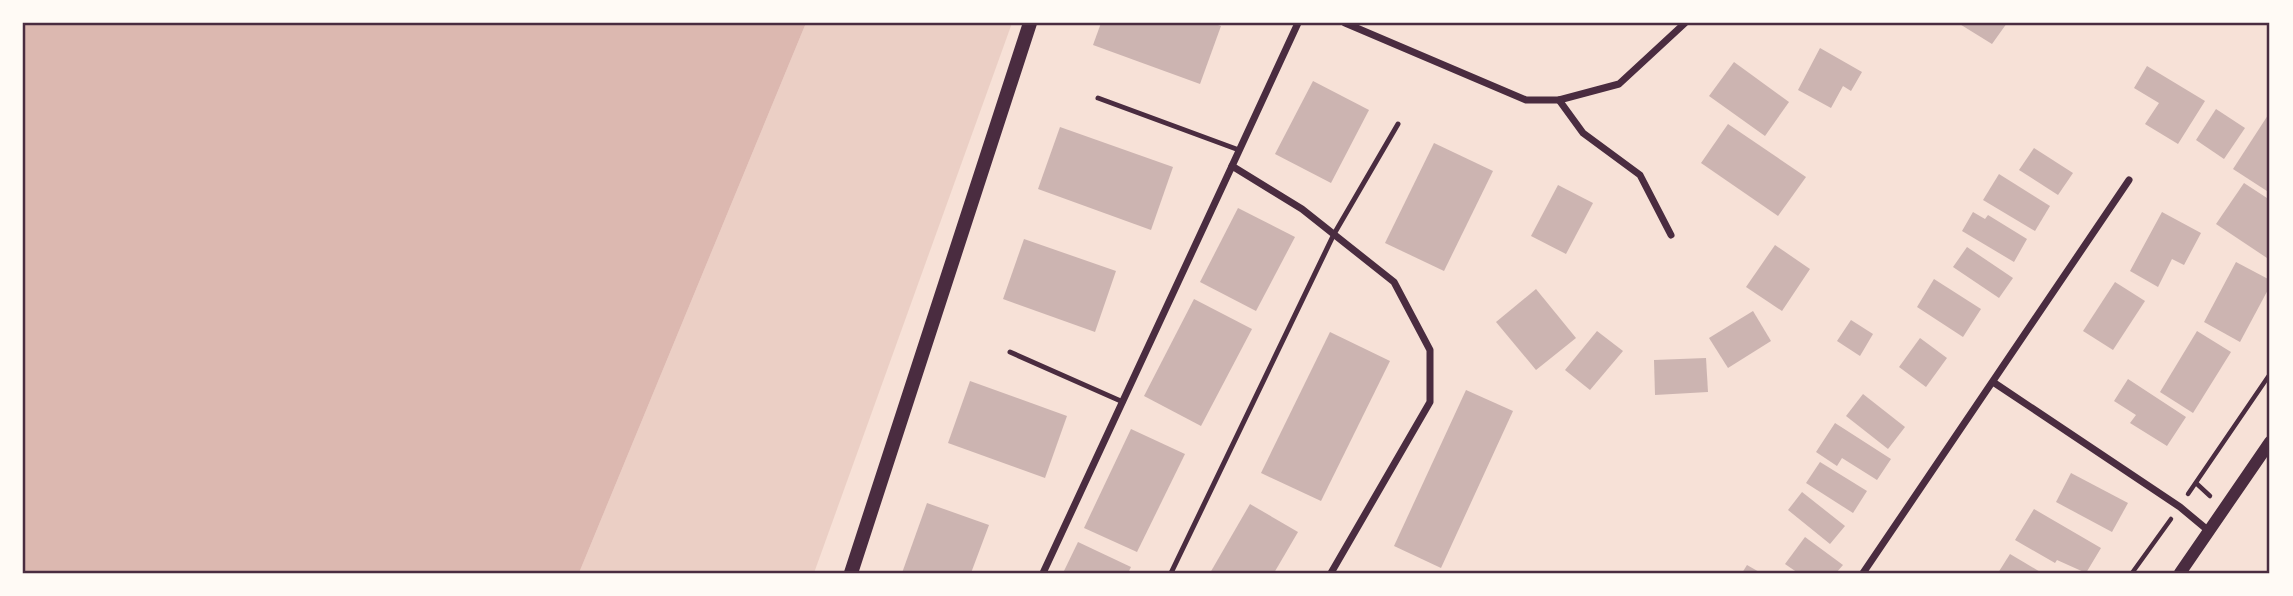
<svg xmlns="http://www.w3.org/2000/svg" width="2293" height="596" viewBox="0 0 2293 596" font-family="'Archivo Narrow',sans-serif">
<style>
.green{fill:#ebcfc5}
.water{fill:#dcb8b0}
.building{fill:#ccb4b1}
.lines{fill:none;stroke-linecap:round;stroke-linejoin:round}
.path{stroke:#4a2c40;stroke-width:4.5}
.service{stroke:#4a2c40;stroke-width:5}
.minor{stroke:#4a2c40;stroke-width:7}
.tertiary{stroke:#4a2c40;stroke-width:12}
.secondary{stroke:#4a2c40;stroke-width:14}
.neatline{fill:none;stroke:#4a2c40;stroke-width:2.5}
</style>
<rect width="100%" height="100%" fill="#f7e1d7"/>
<polygon class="green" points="806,23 1012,23 814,573 579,573"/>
<polygon class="water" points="23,23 806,23 579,573 23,573"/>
<g class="building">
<polygon points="1101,23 1212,23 1221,26 1200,84 1093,45"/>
<polygon points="1958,23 2007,23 1992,44"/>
<polygon points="1820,48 1862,72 1851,91 1843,86 1831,108 1798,90"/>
<polygon points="1734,62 1789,102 1765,136 1709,96"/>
<polygon points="2147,66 2205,101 2178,144 2145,124 2159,103 2134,88"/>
<polygon points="1313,81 1369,110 1331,183 1275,154"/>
<polygon points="2216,109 2245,128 2224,159 2196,140"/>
<polygon points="2270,112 2270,193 2233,169"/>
<polygon points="1728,124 1806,177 1778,216 1701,163"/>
<polygon points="1060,127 1173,167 1151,230 1038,189"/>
<polygon points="1434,143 1493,171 1444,271 1385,243"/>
<polygon points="2034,148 2073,173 2058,195 2019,170"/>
<polygon points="1999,174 2050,206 2035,231 1983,200"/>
<polygon points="2244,183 2270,200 2270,260 2216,224"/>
<polygon points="1558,185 1593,203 1566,254 1531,236"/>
<polygon points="1238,208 1295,237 1256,311 1200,282"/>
<polygon points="1973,212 1985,219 1988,215 2027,239 2014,262 1962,231"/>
<polygon points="2162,212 2201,233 2184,265 2172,259 2158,287 2130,271"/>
<polygon points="1024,239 1116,271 1095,332 1003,299"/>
<polygon points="1775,245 1810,269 1782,311 1746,287"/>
<polygon points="1967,247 2013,278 1999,298 1953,267"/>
<polygon points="2236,262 2270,280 2270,286 2240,342 2204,322"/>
<polygon points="1934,279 1981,309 1963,337 1917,307"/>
<polygon points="2115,282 2145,301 2113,350 2083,331"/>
<polygon points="1536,289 1576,338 1536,370 1496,322"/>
<polygon points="1194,299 1252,329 1201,426 1144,396"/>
<polygon points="1753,311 1771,341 1728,368 1709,338"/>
<polygon points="1851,320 1873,334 1860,356 1837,341"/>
<polygon points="1597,331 1623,351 1590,390 1565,370"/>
<polygon points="2197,331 2231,352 2193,413 2160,392"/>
<polygon points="1330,332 1390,361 1321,501 1261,473"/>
<polygon points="1920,338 1947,358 1926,387 1899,367"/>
<polygon points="1706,358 1708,392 1655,395 1654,360"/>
<polygon points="2128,379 2186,417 2167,446 2130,423 2136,415 2114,401"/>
<polygon points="970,381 1067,416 1045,478 948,443"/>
<polygon points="1466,390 1513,411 1441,568 1394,546"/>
<polygon points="1863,394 1905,427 1888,449 1846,416"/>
<polygon points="1835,423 1891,459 1877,480 1842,458 1837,466 1816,452"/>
<polygon points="1131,429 1185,454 1137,552 1084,528"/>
<polygon points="1820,462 1867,491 1853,513 1806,483"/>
<polygon points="2071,473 2128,503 2112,532 2056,502"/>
<polygon points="1802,492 1845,526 1830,544 1788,510"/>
<polygon points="927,503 989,525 971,573 902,573"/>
<polygon points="1250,504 1298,532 1274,573 1210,573"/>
<polygon points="2034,509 2101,548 2086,573 2057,560 2055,563 2015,540"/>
<polygon points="1805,537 1843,565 1836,573 1798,573 1785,564"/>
<polygon points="1078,542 1131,567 1128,573 1063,573"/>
<polygon points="2010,554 2042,573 1998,573"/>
<polygon points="1747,565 1761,573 1742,573"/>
</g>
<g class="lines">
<g class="path">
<polyline points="2196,483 2210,496"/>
<polyline points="2188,494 2270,374"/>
<polyline points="2132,573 2171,519"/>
</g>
<g class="service">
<polyline points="1098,98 1239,150"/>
<polyline points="1010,352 1123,402"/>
<polyline points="1171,573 1334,234 1398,124"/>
</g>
<g class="minor">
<polyline points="1345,23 1526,100 1559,100 1619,84 1685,23"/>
<polyline points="1559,100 1583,133 1640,175 1671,235"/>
<polyline points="1232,166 1298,23"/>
<polyline points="1993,382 2180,507 2210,532"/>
<polyline points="1043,573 1232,166 1302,209 1394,282 1430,350 1430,402 1331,573"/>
<polyline points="1863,573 2129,180"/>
</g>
<polyline class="tertiary" points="2180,573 2270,442"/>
<polyline class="secondary" points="851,573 1030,23"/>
</g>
<rect width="2293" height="596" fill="none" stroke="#fffaf5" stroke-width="49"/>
<rect x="24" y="24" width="2244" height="548" class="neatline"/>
</svg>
